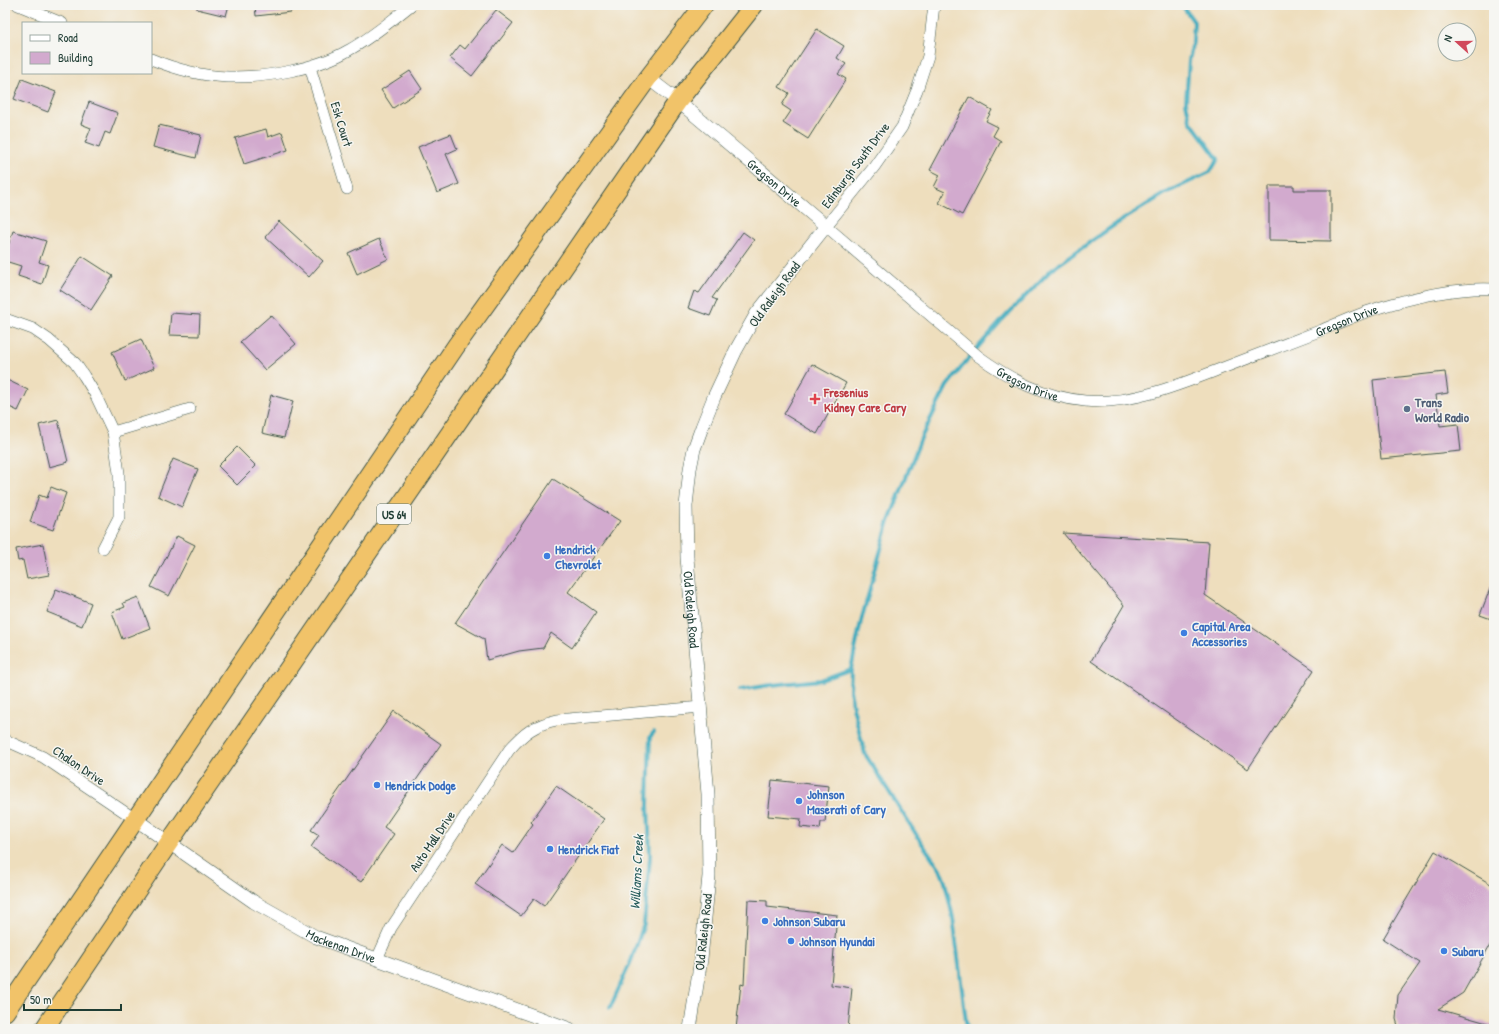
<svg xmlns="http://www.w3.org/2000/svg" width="1499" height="1034" viewBox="0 0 1499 1034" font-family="'Patrick Hand',sans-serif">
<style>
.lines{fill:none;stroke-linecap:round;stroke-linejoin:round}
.stream{stroke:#3eaabd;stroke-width:4}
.building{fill:#d2aace}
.minor-casing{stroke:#3e5549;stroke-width:12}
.tertiary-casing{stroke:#3e5549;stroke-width:14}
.trunk-casing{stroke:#3e5549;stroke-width:20}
.minor{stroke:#fff;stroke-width:11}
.tertiary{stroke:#fff;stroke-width:13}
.trunk{stroke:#f1c369;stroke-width:18}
.health-dot{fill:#e0444e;stroke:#f6f6f2;stroke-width:1.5}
.service-dot{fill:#5c6f8a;stroke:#f6f6f2;stroke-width:1.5}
.shop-dot{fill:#3f7fe0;stroke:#f6f6f2;stroke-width:1.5}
.labels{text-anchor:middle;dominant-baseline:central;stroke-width:3;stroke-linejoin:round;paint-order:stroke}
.shield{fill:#f6f6f2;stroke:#60746d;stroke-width:1}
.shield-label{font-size:12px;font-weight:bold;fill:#1f3d34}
.street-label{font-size:13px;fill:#1f3d34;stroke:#f6f6f2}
.health-label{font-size:13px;font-weight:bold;fill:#be3a42;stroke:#f6f6f2;text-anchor:start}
.service-label{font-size:13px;font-weight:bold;fill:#4e5e75;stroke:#f6f6f2;text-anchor:start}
.shop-label{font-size:13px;font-weight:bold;fill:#366cbe;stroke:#f6f6f2;text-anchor:start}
.water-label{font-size:14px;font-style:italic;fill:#285e5d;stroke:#f6f6f2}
</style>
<rect width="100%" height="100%" fill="#f6f6f2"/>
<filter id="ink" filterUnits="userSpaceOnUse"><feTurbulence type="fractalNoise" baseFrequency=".025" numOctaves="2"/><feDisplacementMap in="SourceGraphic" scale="8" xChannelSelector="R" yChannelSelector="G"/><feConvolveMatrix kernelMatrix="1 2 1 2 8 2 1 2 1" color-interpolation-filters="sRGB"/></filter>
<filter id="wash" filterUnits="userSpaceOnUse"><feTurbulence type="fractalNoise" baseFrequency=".012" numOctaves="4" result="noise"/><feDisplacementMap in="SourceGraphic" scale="16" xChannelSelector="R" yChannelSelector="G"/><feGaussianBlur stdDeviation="0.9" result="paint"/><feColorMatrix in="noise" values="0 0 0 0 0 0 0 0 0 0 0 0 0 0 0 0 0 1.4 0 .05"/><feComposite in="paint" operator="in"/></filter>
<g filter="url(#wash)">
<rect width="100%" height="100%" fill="#eedebd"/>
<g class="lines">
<g class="stream">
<polyline points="740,690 771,685 821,680 851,669"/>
<polyline points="610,1008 631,961 644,924 650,857 648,805 650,737 654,732"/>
<polyline points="967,1029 953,918 945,882 940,869 921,842 865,754 853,707 850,690 851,669 861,621 888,524 921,438 947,386 972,354 1003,319 1052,269 1113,226 1164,194 1210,172 1218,159 1190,121 1186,102 1189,61 1193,41 1194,22 1182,5"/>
</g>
</g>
<g id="blocks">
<g class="building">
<polygon points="197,5 229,5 226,16 197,9"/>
<polygon points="255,5 291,5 291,12 256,16"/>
<polygon points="496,10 513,23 472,76 450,58 460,45 465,49"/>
<polygon points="817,29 844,46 837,58 846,64 838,74 846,79 808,139 783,123 791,111 782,105 789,93 779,87"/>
<polygon points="410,71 422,89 393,108 381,90"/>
<polygon points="22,79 56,92 48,112 14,99"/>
<polygon points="969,97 992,110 986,121 998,127 993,136 1001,141 962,215 939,203 945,192 934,187 940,175 930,170"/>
<polygon points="89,102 118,113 110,134 105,132 99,148 85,143 91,128 81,124"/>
<polygon points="159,125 201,135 196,158 153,147"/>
<polygon points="266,129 268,137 282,132 288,150 244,164 235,138"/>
<polygon points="451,134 457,149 446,154 459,184 437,193 418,147"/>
<polygon points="1269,186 1294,186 1294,190 1331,190 1331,241 1269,240"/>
<polygon points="279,221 323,261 309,277 265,237"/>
<polygon points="13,231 46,241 39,262 48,265 42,284 18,276 21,266 5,261 5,255"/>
<polygon points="743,232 754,240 712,298 717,300 710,316 688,308 694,291 699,293"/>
<polygon points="379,239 388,259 357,274 348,253"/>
<polygon points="82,256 113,276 91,310 60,290"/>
<polygon points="171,313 200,315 199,336 169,335"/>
<polygon points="271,315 296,344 265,370 240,342"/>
<polygon points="141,339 154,368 125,381 112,352"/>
<polygon points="812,364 846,383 817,434 784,414"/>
<polygon points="1445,372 1448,393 1436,395 1440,426 1458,424 1461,451 1381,459 1373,380"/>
<polygon points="5,379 28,390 18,411 5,405"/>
<polygon points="271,395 293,401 284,438 262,433"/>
<polygon points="58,420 68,462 49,467 39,425"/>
<polygon points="237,447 256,466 237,485 218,466"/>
<polygon points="173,459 198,469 182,507 158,496"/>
<polygon points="553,479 620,521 568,592 596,612 572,648 551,633 543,648 519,651 487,660 484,639 455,623"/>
<polygon points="51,487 66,493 53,530 30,522 39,495 47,498"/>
<polygon points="1063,533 1209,542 1205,595 1314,670 1248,769 1091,661 1124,605"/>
<polygon points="177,536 195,545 169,596 151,587"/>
<polygon points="43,544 49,575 27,579 23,560 18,561 16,549"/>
<polygon points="1493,581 1494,581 1494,620 1480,615"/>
<polygon points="56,589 91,603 82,626 47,612"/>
<polygon points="138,597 150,628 122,639 112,612 125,607 123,603"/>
<polygon points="394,711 441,744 384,827 394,834 361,882 311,847 319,835 311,830"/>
<polygon points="772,780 829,786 825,822 821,822 820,829 800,827 801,819 768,816"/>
<polygon points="556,786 604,819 544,906 534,899 521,916 475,884 502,845 513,853 533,824 531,822"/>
<polygon points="1435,851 1494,886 1494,938 1463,993 1438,1009 1494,1025 1494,1029 1399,1029 1396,1019 1398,995 1420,963 1383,939"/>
<polygon points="748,900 767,901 767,907 837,915 831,985 852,988 848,1029 736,1029 741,984 744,985"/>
</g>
</g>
</g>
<g filter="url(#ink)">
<use href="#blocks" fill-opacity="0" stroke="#3e5549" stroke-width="1"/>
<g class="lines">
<defs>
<g id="minor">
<polyline points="18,5 62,23"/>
<path id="s1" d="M934,5L928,56L917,90L902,127L874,167L826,226L978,356C1011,380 1044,397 1085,401C1130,405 1179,385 1220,369C1254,356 1288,343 1322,330C1341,322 1361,313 1381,307C1415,297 1459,287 1494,289"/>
<path d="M151,59C175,69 202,76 228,77C265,78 317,69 349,50C371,38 391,21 411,5"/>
<polyline points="310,67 347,189"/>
<polyline points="5,319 33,329 49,340 75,363 84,376 95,394 113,432 119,473 119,517 103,548"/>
<polyline points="113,432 190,409"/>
<polyline points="5,740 43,757 135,819"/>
<path d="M377,959L391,928L509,750C524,733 534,725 557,720L701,707"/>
</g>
<g id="tertiary">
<path id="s2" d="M648,78L678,101L826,226L757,313L736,350L714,397L702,427L694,449L690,469L686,506L687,558L708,794L709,876L701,959L690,1029"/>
<path id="s3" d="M135,819L254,902L316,937L570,1029"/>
</g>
<g id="trunk">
<polyline points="5,1012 456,346 648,78 704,5"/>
<polyline points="44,1029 168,844 678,101 754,5"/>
</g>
</defs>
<use href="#minor" class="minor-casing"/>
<use href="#tertiary" class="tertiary-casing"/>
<use href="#trunk" class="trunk-casing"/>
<use href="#minor" class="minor"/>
<use href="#tertiary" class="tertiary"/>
<use href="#trunk" class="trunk"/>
</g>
</g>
<path class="health-dot" d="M813 393h4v4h4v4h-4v4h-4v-4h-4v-4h4z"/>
<circle class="service-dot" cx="1407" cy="409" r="4"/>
<g class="shop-dot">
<circle cx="547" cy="556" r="4"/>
<circle cx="1184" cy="633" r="4"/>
<circle cx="377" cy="785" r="4"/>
<circle cx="799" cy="801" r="4"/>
<circle cx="550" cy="849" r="4"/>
<circle cx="765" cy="921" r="4"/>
<circle cx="791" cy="941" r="4"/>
<circle cx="1444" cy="951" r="4"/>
</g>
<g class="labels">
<rect class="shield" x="377" y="504" width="34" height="20" rx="3"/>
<g class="shield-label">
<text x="394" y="514">US 64</text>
</g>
<g class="street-label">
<text transform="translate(342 124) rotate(73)">Esk Court</text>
<text transform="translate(855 165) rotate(-53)">Edinburgh South Drive</text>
<text stroke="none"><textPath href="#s2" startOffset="164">Gregson Drive</textPath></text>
<text transform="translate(774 294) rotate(-54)">Old Raleigh Road</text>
<text stroke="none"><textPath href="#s1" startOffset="845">Gregson Drive</textPath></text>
<text stroke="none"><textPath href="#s1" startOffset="509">Gregson Drive</textPath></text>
<text stroke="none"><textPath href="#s2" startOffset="654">Old Raleigh Road</textPath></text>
<text transform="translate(79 765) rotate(34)">Chalon Drive</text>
<text transform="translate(432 841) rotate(-56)">Auto Mall Drive</text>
<text transform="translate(703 932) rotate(-84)">Old Raleigh Road</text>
<text stroke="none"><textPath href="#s3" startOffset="243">Mackenan Drive</textPath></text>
</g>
<g class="health-label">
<text x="824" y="392">Fresenius<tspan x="824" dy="15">Kidney Care Cary</tspan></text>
</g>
<g class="service-label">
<text x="1415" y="402">Trans<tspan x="1415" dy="15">World Radio</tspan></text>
</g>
<g class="shop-label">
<text x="555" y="549">Hendrick<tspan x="555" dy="15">Chevrolet</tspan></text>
<text x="1192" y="626">Capital Area<tspan x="1192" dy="15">Accessories</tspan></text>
<text x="385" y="785">Hendrick Dodge</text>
<text x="807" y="794">Johnson<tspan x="807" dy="15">Maserati of Cary</tspan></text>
<text x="558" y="849">Hendrick Fiat</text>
<text x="773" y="921">Johnson Subaru</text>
<text x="799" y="941">Johnson Hyundai</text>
<text x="1452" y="951">Subaru</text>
</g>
<g class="water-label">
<text transform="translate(636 872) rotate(-87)">Williams Creek</text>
</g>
</g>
<rect width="1499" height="1034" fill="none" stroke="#f6f6f2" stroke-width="20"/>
<rect x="22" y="22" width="130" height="52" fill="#f6f6f2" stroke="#a0aca6"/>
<rect x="30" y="35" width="20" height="6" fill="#ffffff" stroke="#a0aca6"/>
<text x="58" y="42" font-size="12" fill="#1f3d34">Road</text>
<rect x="30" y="52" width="20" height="12" fill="#d2aace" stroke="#a0aca6"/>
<text x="58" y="62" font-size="12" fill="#1f3d34">Building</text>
<g transform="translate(1457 42) rotate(291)"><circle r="19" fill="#f6f6f2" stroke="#a0aca6"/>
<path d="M0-3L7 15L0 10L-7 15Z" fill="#d1495b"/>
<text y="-6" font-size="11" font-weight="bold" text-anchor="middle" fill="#1f3d34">N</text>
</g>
<path d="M24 1004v6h97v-6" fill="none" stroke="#1f3d34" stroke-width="2"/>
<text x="30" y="1004" font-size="12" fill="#1f3d34" stroke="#f6f6f2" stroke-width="3" paint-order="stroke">50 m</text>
</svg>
